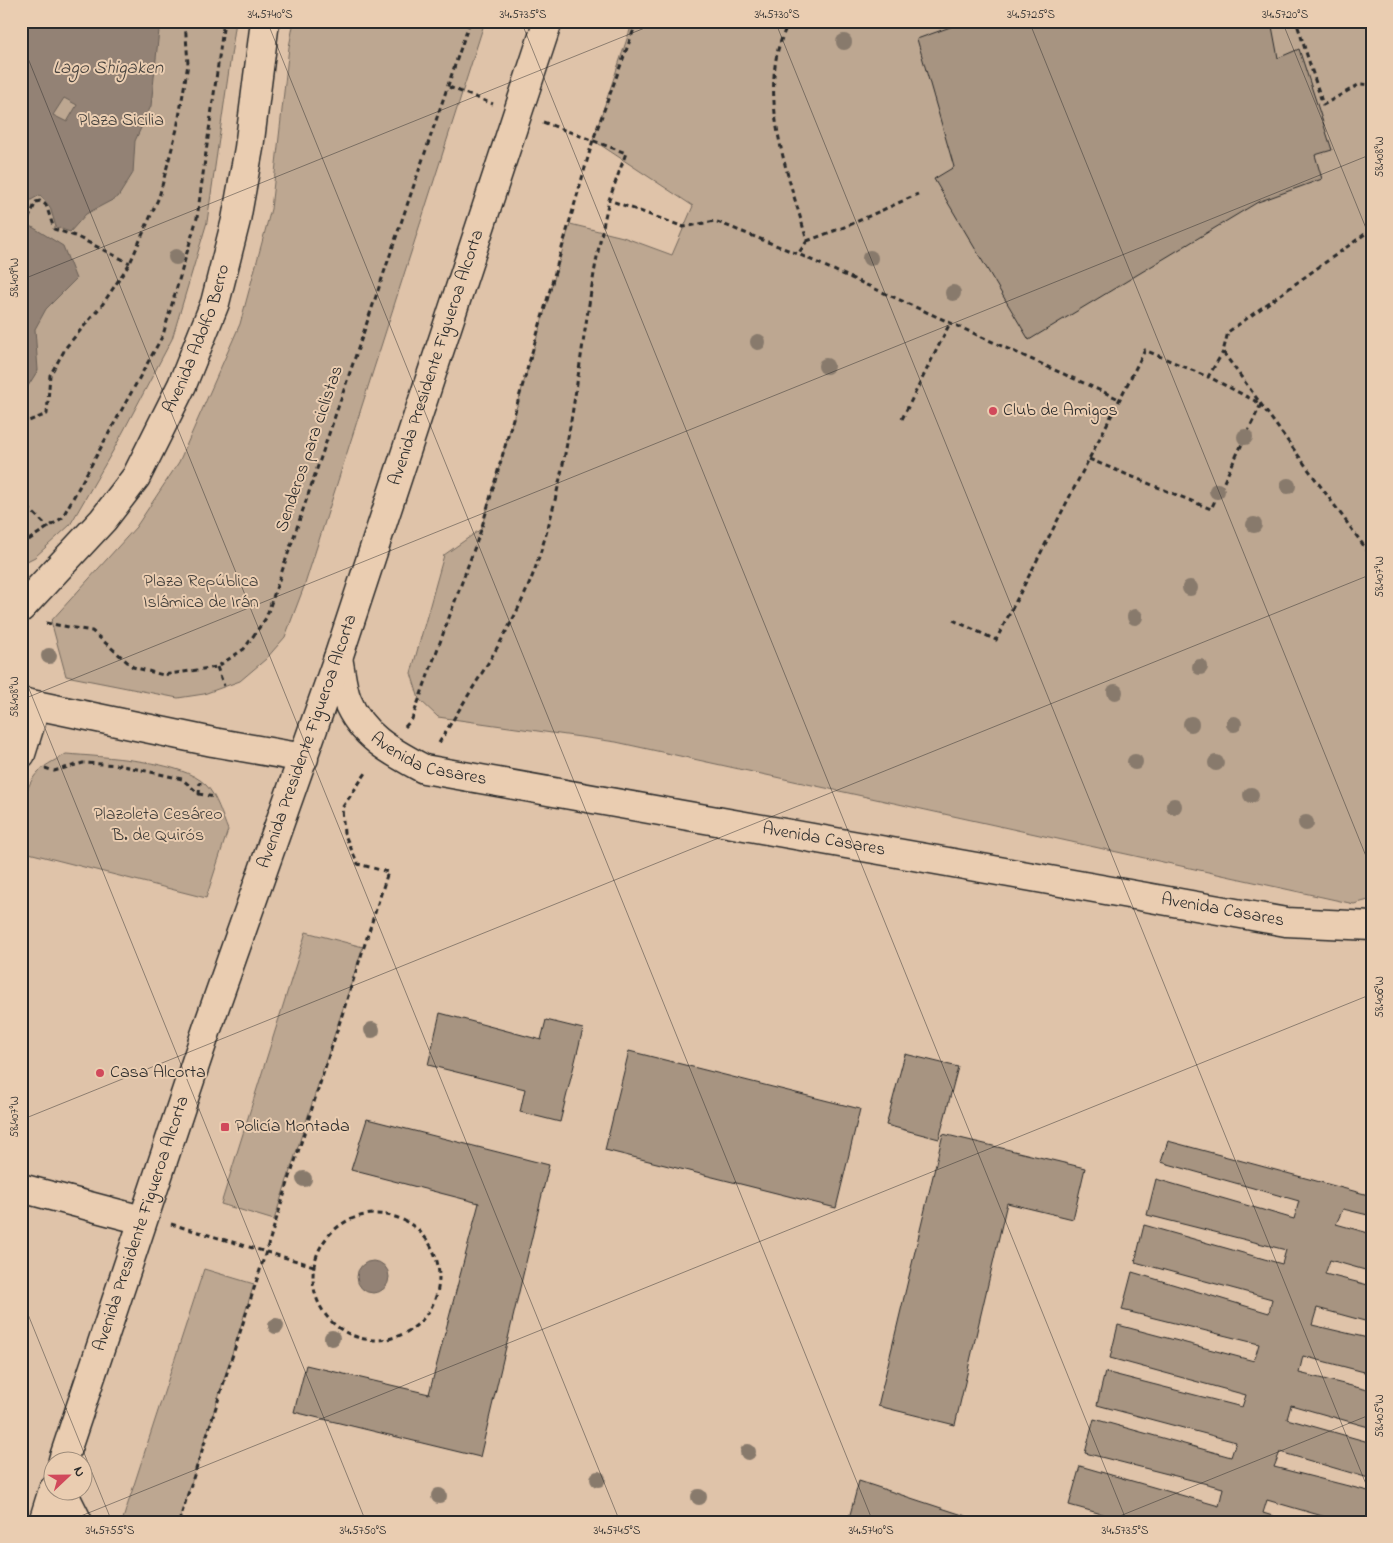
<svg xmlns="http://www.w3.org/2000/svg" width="1393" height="1543" viewBox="0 0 1393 1543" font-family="'Indie Flower',sans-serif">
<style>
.green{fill:#bda791;stroke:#74695e}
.water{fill:#938274;stroke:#695f57;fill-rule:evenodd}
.building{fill:#a79481;stroke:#2b2b2b}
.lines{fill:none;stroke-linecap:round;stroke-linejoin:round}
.minor-casing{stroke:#2b2b2b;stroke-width:31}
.major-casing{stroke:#2b2b2b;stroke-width:31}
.path{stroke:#2b2b2b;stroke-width:3;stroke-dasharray:5 4;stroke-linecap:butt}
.minor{stroke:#eacdb1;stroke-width:28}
.major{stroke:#eacdb1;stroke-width:28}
.tree{fill:#887a6c}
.ticks{fill:none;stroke:#2b2b2b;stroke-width:1;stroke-opacity:0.45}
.poi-dot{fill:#d1495b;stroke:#eacdb1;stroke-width:2}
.labels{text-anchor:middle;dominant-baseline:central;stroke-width:4;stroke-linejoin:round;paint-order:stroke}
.park-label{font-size:18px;fill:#413e3a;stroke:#eacdb1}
.street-label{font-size:18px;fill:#2b2b2b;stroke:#eacdb1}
.poi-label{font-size:18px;fill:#2b2b2b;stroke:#eacdb1;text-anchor:start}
.water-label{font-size:19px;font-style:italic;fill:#45413d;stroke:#eacdb1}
.neatline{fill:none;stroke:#2b2b2b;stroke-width:2}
.ticks-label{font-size:12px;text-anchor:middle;fill:#2b2b2b}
</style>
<rect width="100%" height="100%" fill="#dfc3a9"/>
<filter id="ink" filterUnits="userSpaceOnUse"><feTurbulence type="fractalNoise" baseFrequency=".02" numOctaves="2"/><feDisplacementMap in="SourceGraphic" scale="10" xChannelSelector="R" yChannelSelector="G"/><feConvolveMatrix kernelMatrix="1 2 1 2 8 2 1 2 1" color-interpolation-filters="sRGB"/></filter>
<g filter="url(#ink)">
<g class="green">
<polygon points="21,21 236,21 207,222 172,339 114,449 70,525 35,557 21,564"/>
<polygon points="294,21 485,21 305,584 285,637 266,659 240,681 204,694 178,698 66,676 51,621 136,527 179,462 240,324 271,209 289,47"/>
<polygon points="633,21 1372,21 1372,899 1354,904 616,742 438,717 419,699 411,673 444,555 481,529 570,224 623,237 672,255 693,206 593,140"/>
<path d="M66,754C102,757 182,760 206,785C217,796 222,816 228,830L206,898L21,851C21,827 20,789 39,771C46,764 58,759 66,754Z"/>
<polygon points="306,932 363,947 274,1220 221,1204"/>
<polygon points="204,1269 254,1284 179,1522 122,1522"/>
</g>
<g class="water">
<path d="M21,21H160L151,106L135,141L133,173L118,197L86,214L70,232L56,227L50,207L40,195L31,200L25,211L21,212V141L25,120L21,113V48L23,47ZM64,98L77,105L67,122L53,115Z"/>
<polygon points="21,223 34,228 63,246 76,279 46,309 35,329 38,370 23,394 21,394"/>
<circle cx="373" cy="1277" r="16"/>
</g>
<g class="building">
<polygon points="967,21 1271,21 1278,58 1299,49 1332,150 1315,155 1322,179 1258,202 1029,340 934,179 954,167 917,39"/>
<polygon points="440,1013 541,1040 546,1020 583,1029 560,1122 520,1112 525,1089 428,1065"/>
<polygon points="629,1051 860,1109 836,1208 605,1150"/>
<polygon points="905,1054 958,1067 939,1139 886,1125"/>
<polygon points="367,1119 549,1165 480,1457 294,1412 306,1365 429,1394 479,1203 351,1170"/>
<polygon points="943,1134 1085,1168 1073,1219 1007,1203 955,1425 878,1406"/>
<polygon points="1168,1141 1372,1196 1372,1216 1343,1209 1336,1224 1372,1234 1372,1272 1330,1260 1325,1274 1372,1286 1372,1323 1317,1308 1312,1325 1372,1339 1372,1374 1303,1356 1299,1373 1372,1391 1372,1428 1291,1405 1287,1419 1372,1443 1372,1479 1280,1452 1274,1467 1372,1492 1372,1522 1343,1522 1267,1500 1263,1513 1292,1522 1131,1522 1069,1505 1080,1466 1219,1506 1223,1488 1085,1453 1094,1419 1231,1457 1236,1442 1097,1405 1105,1372 1242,1407 1246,1395 1110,1358 1118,1325 1254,1361 1259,1344 1122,1310 1132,1272 1269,1313 1272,1299 1135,1262 1144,1225 1282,1264 1286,1250 1147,1215 1156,1179 1294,1219 1299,1201 1161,1162"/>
<polygon points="859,1481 984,1522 848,1522"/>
</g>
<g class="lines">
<defs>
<g id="minor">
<path id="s1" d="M338,658C341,672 342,688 347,700C361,736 392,752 424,769L1286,922L1372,926"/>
<polyline points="21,754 36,706"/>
<polyline points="21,1188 142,1220"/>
</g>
<g id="major">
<path id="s2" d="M21,608L103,520L136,477L182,385L215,303L236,220L249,148L265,21"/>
<polyline points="21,702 213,742 304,758"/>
<path id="s3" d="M63,1460L208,1026L338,658L548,21"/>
<polyline points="62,1490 78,1522"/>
<polyline points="43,1522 53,1490"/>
</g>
</defs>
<use href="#minor" class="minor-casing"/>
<use href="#major" class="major-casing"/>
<g class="path">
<path d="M788,21C785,32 779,43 777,54C764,116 791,182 807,241L798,254"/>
<polyline points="1305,21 1298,27 1323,105 1360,84 1372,85"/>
<polyline points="449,87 493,104"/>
<polyline points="543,122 626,153 609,200 684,227 715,221 798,254 1119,399"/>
<polyline points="1372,229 1228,332 1223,352 1372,557"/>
<polyline points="21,235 36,202 40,201 46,205 54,229 75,236 130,263"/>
<polyline points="807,241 847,226 918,194"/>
<polyline points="902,419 950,323"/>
<polyline points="21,424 47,414 50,375 67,346 102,305 130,263 159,197 177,129 188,64 185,21"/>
<polyline points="1089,459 1211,509 1261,404 1209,377"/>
<polyline points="21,501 49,528"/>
<polyline points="21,545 62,518 163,335 197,218 224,21"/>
<polyline points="953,620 996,640 1145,350 1208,377 1223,352"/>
<polyline points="46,623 92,631 133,667 163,675 217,667 244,649 266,618 470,21"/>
<polyline points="217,667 224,686"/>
<polyline points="405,727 412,719 481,530 593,140 637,21"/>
<path d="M439,743C472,687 517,624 537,563C577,445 580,320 609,200"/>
<polyline points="45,768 54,771 83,763 119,765 182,779 199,794 214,797"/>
<polyline points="199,794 200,782"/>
<circle cx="376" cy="1277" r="63"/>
<polyline points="171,1224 314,1266"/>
<polyline points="179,1522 388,872 358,864 344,833 342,808 368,770"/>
</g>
<use href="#minor" class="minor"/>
<use href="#major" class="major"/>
</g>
<g class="tree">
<circle cx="844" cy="42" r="8"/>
<circle cx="176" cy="257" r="8"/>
<circle cx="870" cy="258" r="8"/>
<circle cx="953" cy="293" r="8"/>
<circle cx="758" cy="342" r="8"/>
<circle cx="826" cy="366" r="8"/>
<circle cx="1245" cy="437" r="8"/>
<circle cx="1288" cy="486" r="8"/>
<circle cx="1217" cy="491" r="8"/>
<circle cx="1254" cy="525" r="8"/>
<circle cx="1190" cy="588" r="8"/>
<circle cx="1135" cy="617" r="8"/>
<circle cx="49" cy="656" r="8"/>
<circle cx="1200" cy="667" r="8"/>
<circle cx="1115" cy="692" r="8"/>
<circle cx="1191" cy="724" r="8"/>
<circle cx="1234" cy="724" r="8"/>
<circle cx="1135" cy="762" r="8"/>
<circle cx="1216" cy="763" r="8"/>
<circle cx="1251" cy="795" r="8"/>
<circle cx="1174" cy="806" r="8"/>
<circle cx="1306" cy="823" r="8"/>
<circle cx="372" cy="1030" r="8"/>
<circle cx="304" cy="1179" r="8"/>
<circle cx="276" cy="1326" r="8"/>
<circle cx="332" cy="1338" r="8"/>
<circle cx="748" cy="1452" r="8"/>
<circle cx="598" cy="1479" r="8"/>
<circle cx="439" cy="1496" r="8"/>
<circle cx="699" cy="1497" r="8"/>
</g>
</g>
<path class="ticks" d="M267,21L873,1522M521,21L1127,1522M775,21L1372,1499M1029,21L1372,871M1282,21L1372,243M21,41L620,1522M21,280L662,21M21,669L366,1522M21,700L1372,154M21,1120L1372,574M21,1297L112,1522M66,1522L1372,994M1105,1522L1372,1414"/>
<g class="poi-dot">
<circle cx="993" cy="411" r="5"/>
<circle cx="100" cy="1073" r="5"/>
<rect x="220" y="1122" width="10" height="10" rx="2.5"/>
</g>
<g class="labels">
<g class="park-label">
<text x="121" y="121">Plaza Sicilia</text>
<text x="201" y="582">Plaza República<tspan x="201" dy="21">Islámica de Irán</tspan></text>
<text x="158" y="815">Plazoleta Cesáreo<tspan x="158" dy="21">B. de Quirós</tspan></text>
</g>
<g class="street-label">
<text stroke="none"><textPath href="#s2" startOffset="326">Avenida Adolfo Berro</textPath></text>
<text stroke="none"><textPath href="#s3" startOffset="1164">Avenida Presidente Figueroa Alcorta</textPath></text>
<text transform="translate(310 449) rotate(-71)">Senderos para ciclistas</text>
<text stroke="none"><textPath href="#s3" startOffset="759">Avenida Presidente Figueroa Alcorta</textPath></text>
<text stroke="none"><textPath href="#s1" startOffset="150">Avenida Casares</textPath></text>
<text stroke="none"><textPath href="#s1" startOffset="555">Avenida Casares</textPath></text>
<text stroke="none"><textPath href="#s1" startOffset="960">Avenida Casares</textPath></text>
<text stroke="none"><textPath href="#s3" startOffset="249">Avenida Presidente Figueroa Alcorta</textPath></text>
</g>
<g class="poi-label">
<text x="1003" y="411">Club de Amigos</text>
<text x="110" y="1073">Casa Alcorta</text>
<text x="235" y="1127">Policía Montada</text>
</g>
<g class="water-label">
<text x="108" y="68">Lago Shigaken</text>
</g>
</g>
<rect width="1393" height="1543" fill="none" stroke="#eacdb1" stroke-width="55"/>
<g transform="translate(68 1476) rotate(68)"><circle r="24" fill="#eacdb1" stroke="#9e8c7b"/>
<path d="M0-4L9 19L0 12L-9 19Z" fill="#d1495b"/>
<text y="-8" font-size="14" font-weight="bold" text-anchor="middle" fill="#2b2b2b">N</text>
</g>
<rect x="28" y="28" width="1338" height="1488" class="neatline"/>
<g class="ticks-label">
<text x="270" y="18">34.5740°S</text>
<text x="523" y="18">34.5735°S</text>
<text x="777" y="18">34.5730°S</text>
<text x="1031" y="18">34.5725°S</text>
<text x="1285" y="18">34.5720°S</text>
<text transform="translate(1379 157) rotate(-90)" y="4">58.408°W</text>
<text transform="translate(14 278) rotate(-90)" y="4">58.409°W</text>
<text transform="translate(1379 577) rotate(-90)" y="4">58.407°W</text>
<text transform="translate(14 697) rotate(-90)" y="4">58.408°W</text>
<text transform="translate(1379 997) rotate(-90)" y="4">58.406°W</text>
<text transform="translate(14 1117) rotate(-90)" y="4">58.407°W</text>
<text transform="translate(1379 1416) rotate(-90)" y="4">58.405°W</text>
<text x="110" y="1534">34.5755°S</text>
<text x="363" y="1534">34.5750°S</text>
<text x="617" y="1534">34.5745°S</text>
<text x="871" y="1534">34.5740°S</text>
<text x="1125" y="1534">34.5735°S</text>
</g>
</svg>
